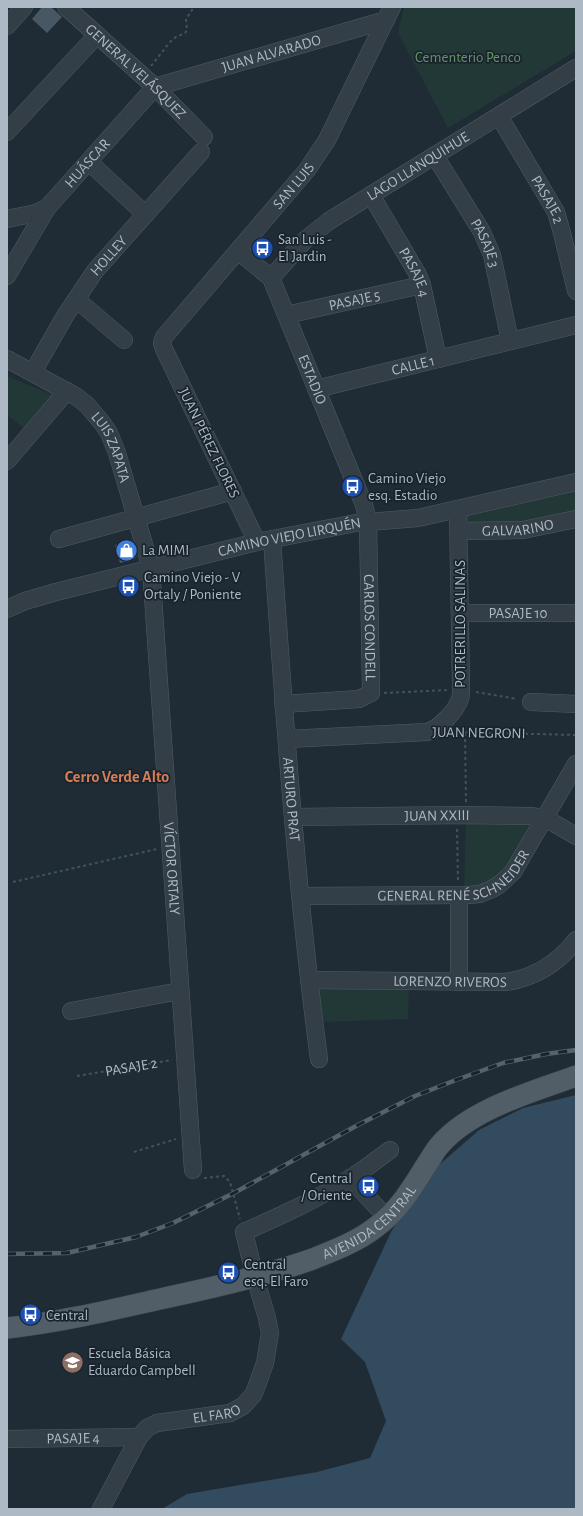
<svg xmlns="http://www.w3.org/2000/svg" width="583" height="1516" viewBox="0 0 583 1516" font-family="'Alegreya Sans',sans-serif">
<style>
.green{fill:#213837}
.water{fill:#334b5e}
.building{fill:#475763}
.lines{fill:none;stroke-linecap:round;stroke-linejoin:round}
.minor-casing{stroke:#505c65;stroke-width:18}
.major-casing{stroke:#3c4751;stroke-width:22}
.path{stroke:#3f5454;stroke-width:2;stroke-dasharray:3 3;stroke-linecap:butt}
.minor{stroke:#333e47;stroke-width:17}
.major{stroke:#515d67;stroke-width:21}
.rail-casing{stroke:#55626e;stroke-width:4.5}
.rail{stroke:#19232b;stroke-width:3;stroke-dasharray:9;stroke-linecap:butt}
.labels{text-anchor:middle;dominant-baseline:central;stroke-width:3.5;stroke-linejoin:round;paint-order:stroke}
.street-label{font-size:15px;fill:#adb9c4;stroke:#19232b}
.park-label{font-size:15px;fill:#65946a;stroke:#19232b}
.poi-label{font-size:15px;fill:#adb9c4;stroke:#19232b;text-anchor:start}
.neighbourhood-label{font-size:16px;font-weight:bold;fill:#d37e59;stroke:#19232b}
</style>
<rect width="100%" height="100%" fill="#1f2c36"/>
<g class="green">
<polygon points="404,7 576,7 576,51 448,128 398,33"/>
<polygon points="7,376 53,395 24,428 7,415"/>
<polygon points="576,491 576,521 465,528 463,517"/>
<polygon points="466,819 531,820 516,862 497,883 464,891"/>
<polygon points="316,987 409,989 408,1019 324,1022"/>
</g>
<polygon class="water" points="576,1095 576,1509 162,1509 187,1494 317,1472 370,1458 386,1421 365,1362 341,1339 391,1232 424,1178 479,1130 523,1108"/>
<g class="building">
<polygon points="42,7 51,7 62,17 47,33 32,19"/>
<polygon points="132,540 137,555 135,559 120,563 115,545"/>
</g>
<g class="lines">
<defs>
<g id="minor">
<path id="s2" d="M66,7L155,87L204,137"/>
<polyline points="7,26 24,7"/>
<path id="s3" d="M155,87L386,20"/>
<path id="s4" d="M499,116L556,212L562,233L576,291"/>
<polyline points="7,132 97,35"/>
<path id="s5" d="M435,156L482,232L492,255L510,341"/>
<polyline points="89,162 145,214"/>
<path id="s6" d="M371,195L417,273L422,285L438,359"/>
<path id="s7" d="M7,219L36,213L47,208L155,87"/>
<path id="s8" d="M238,251L271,278L364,505L368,521L371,693L359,699L283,704"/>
<polyline points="7,276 47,208"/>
<path id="s9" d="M271,278L305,240L329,221L576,68"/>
<polyline points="76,299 124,340"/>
<path id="s10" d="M286,315L422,285"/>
<path id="s11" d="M7,359L77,397L87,405L103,424L109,433L117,453L151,568L193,1170"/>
<path id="s12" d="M33,372L65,316L95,271L201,152"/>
<path id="s13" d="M316,389L576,325"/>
<polyline points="7,461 67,391"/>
<path id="s14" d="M460,531L523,530L576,519"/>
<polyline points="59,539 233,491"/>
<path id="s15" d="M272,539C284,713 296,886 319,1059"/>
<path id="s16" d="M257,542L164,349L162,343L164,337L307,170L327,140L392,7"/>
<path id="s17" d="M7,609L25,601L56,592L257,542L356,523L418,518L576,482"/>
<path id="s18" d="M460,613H576"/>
<polyline points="531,702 576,704"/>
<path d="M287,739L427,732C439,729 456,711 460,699C461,696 461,692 461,689L458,509"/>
<path id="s19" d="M293,817L466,815L530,816L545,818L576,836"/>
<path id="s20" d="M300,896L469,895L480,894L492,889L500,884L513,872L576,764"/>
<polyline points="459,896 459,982"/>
<path id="s21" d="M309,980L505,982C535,978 558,963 576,940"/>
<polyline points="71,1011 180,991"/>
<polyline points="350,1178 387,1218"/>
<path id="s22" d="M7,1439L139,1437"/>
<path id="s23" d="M101,1509L139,1437L147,1428L157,1423L230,1413L243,1406L253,1395L256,1388L265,1363L270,1333L267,1318L255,1277L244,1232C280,1216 316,1200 349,1179C363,1170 377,1160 390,1150"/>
</g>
<g id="major">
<path id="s24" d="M7,1328C62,1322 115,1309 169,1297C216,1287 264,1276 310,1260C333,1251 357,1242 376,1227C398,1211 411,1190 425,1167C430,1160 434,1152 439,1146C470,1109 532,1092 576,1076"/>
</g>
</defs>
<use href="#minor" class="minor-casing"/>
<use href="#major" class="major-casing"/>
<g class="path">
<polyline points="151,66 170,42 176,37 185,33 187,30 186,19 194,7"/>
<polyline points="476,692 517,699"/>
<polyline points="384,693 448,690"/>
<polyline points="453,732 576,735"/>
<polyline points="465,733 466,802"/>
<polyline points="457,829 458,880"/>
<polyline points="13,882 157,849"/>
<path id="s1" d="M77,1076L172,1060"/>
<polyline points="134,1152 176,1139"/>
<polyline points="204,1178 224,1176 230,1182 240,1219"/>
</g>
<use href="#minor" class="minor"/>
<use href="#major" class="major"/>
<defs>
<polyline id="rail" points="7,1254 67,1253 136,1237 173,1223 234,1193 356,1126 415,1096 456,1080 503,1063 546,1054 576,1050"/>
</defs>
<use href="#rail" class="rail-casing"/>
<use href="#rail" class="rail"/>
</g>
<defs>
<symbol id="bus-disc" viewBox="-11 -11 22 22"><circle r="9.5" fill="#1a4fb4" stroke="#19232b"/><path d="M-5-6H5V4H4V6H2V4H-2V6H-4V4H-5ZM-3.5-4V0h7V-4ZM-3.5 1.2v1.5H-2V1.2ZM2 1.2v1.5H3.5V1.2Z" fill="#fff"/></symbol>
<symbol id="shop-disc" viewBox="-11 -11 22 22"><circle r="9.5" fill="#3f7fe0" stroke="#19232b"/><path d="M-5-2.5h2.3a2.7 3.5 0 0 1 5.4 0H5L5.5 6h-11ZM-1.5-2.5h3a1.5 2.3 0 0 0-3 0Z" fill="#fff"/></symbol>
<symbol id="school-disc" viewBox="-11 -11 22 22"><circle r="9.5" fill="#8d6e63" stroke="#19232b"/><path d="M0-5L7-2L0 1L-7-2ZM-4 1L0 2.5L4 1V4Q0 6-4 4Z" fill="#fff"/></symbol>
</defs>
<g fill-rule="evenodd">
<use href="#bus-disc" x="250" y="236" width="25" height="25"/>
<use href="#bus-disc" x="340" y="474" width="25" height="25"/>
<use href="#shop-disc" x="114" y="538" width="25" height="25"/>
<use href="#bus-disc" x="116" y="574" width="25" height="25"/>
<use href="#bus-disc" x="356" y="1174" width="25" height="25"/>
<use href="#bus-disc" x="216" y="1260" width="25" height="25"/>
<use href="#bus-disc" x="18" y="1302" width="25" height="25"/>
<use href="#school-disc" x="60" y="1350" width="25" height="25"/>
</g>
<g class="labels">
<g class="street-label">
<text stroke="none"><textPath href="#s3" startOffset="121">JUAN ALVARADO</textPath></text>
<text stroke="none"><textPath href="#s2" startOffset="95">GENERAL VELÁSQUEZ</textPath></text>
<text stroke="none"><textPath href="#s7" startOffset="102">HUÁSCAR</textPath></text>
<text stroke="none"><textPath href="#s9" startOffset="186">LAGO LLANQUIHUE</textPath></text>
<text stroke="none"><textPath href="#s16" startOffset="426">SAN LUIS</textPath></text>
<text stroke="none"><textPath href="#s4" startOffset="97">PASAJE 2</textPath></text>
<text stroke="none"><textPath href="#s5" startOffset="101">PASAJE 3</textPath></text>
<text stroke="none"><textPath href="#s12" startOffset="139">HOLLEY</textPath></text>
<text stroke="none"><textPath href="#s6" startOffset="89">PASAJE 4</textPath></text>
<text stroke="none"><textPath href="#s10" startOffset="70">PASAJE 5</textPath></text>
<text stroke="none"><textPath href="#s13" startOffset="100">CALLE 1</textPath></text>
<text stroke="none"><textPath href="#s8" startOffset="152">ESTADIO</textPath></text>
<text transform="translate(209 443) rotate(64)">JUAN PÉREZ FLORES</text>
<text stroke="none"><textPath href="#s11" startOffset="142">LUIS ZAPATA</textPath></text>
<text stroke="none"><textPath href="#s14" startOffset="58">GALVARINO</textPath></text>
<text stroke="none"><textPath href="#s17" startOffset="292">CAMINO VIEJO LIRQUÉN</textPath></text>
<text stroke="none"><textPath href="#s18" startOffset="58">PASAJE 10</textPath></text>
<text transform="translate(460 624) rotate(-90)">POTRERILLO SALINAS</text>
<text stroke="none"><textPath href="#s8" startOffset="411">CARLOS CONDELL</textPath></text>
<text transform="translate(479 733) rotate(1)">JUAN NEGRONI</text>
<text stroke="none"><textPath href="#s15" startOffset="261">ARTURO PRAT</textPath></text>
<text stroke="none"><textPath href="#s19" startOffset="144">JUAN XXIII</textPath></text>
<text stroke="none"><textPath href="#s11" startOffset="571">VÍCTOR ORTALY</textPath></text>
<text stroke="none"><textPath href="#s20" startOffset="161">GENERAL RENÉ SCHNEIDER</textPath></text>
<text stroke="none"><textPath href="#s21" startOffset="141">LORENZO RIVEROS</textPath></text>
<text stroke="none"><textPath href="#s1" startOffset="55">PASAJE 2</textPath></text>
<text stroke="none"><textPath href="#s24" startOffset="382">AVENIDA CENTRAL</textPath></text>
<text stroke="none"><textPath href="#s23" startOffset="165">EL FARO</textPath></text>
<text stroke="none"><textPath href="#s22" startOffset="66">PASAJE 4</textPath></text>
</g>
<g class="park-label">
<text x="468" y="57">Cementerio Penco</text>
</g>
<g class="poi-label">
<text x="278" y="239">San Luis -<tspan x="278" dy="17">El Jardin</tspan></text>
<text x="368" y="478">Camino Viejo<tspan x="368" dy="17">esq. Estadio</tspan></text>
<text x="142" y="550">La MIMI</text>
<text x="144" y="577">Camino Viejo - V<tspan x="144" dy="17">Ortaly / Poniente</tspan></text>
<text x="352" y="1178" text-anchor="end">Central<tspan x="352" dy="17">/ Oriente</tspan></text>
<text x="244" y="1264">Central<tspan x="244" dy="17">esq. El Faro</tspan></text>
<text x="46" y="1315">Central</text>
<text x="88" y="1353">Escuela Básica<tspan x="88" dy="17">Eduardo Campbell</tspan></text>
</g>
<g class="neighbourhood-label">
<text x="117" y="777">Cerro Verde Alto</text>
</g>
</g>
<rect width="583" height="1516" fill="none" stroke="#adb9c4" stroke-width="16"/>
</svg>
